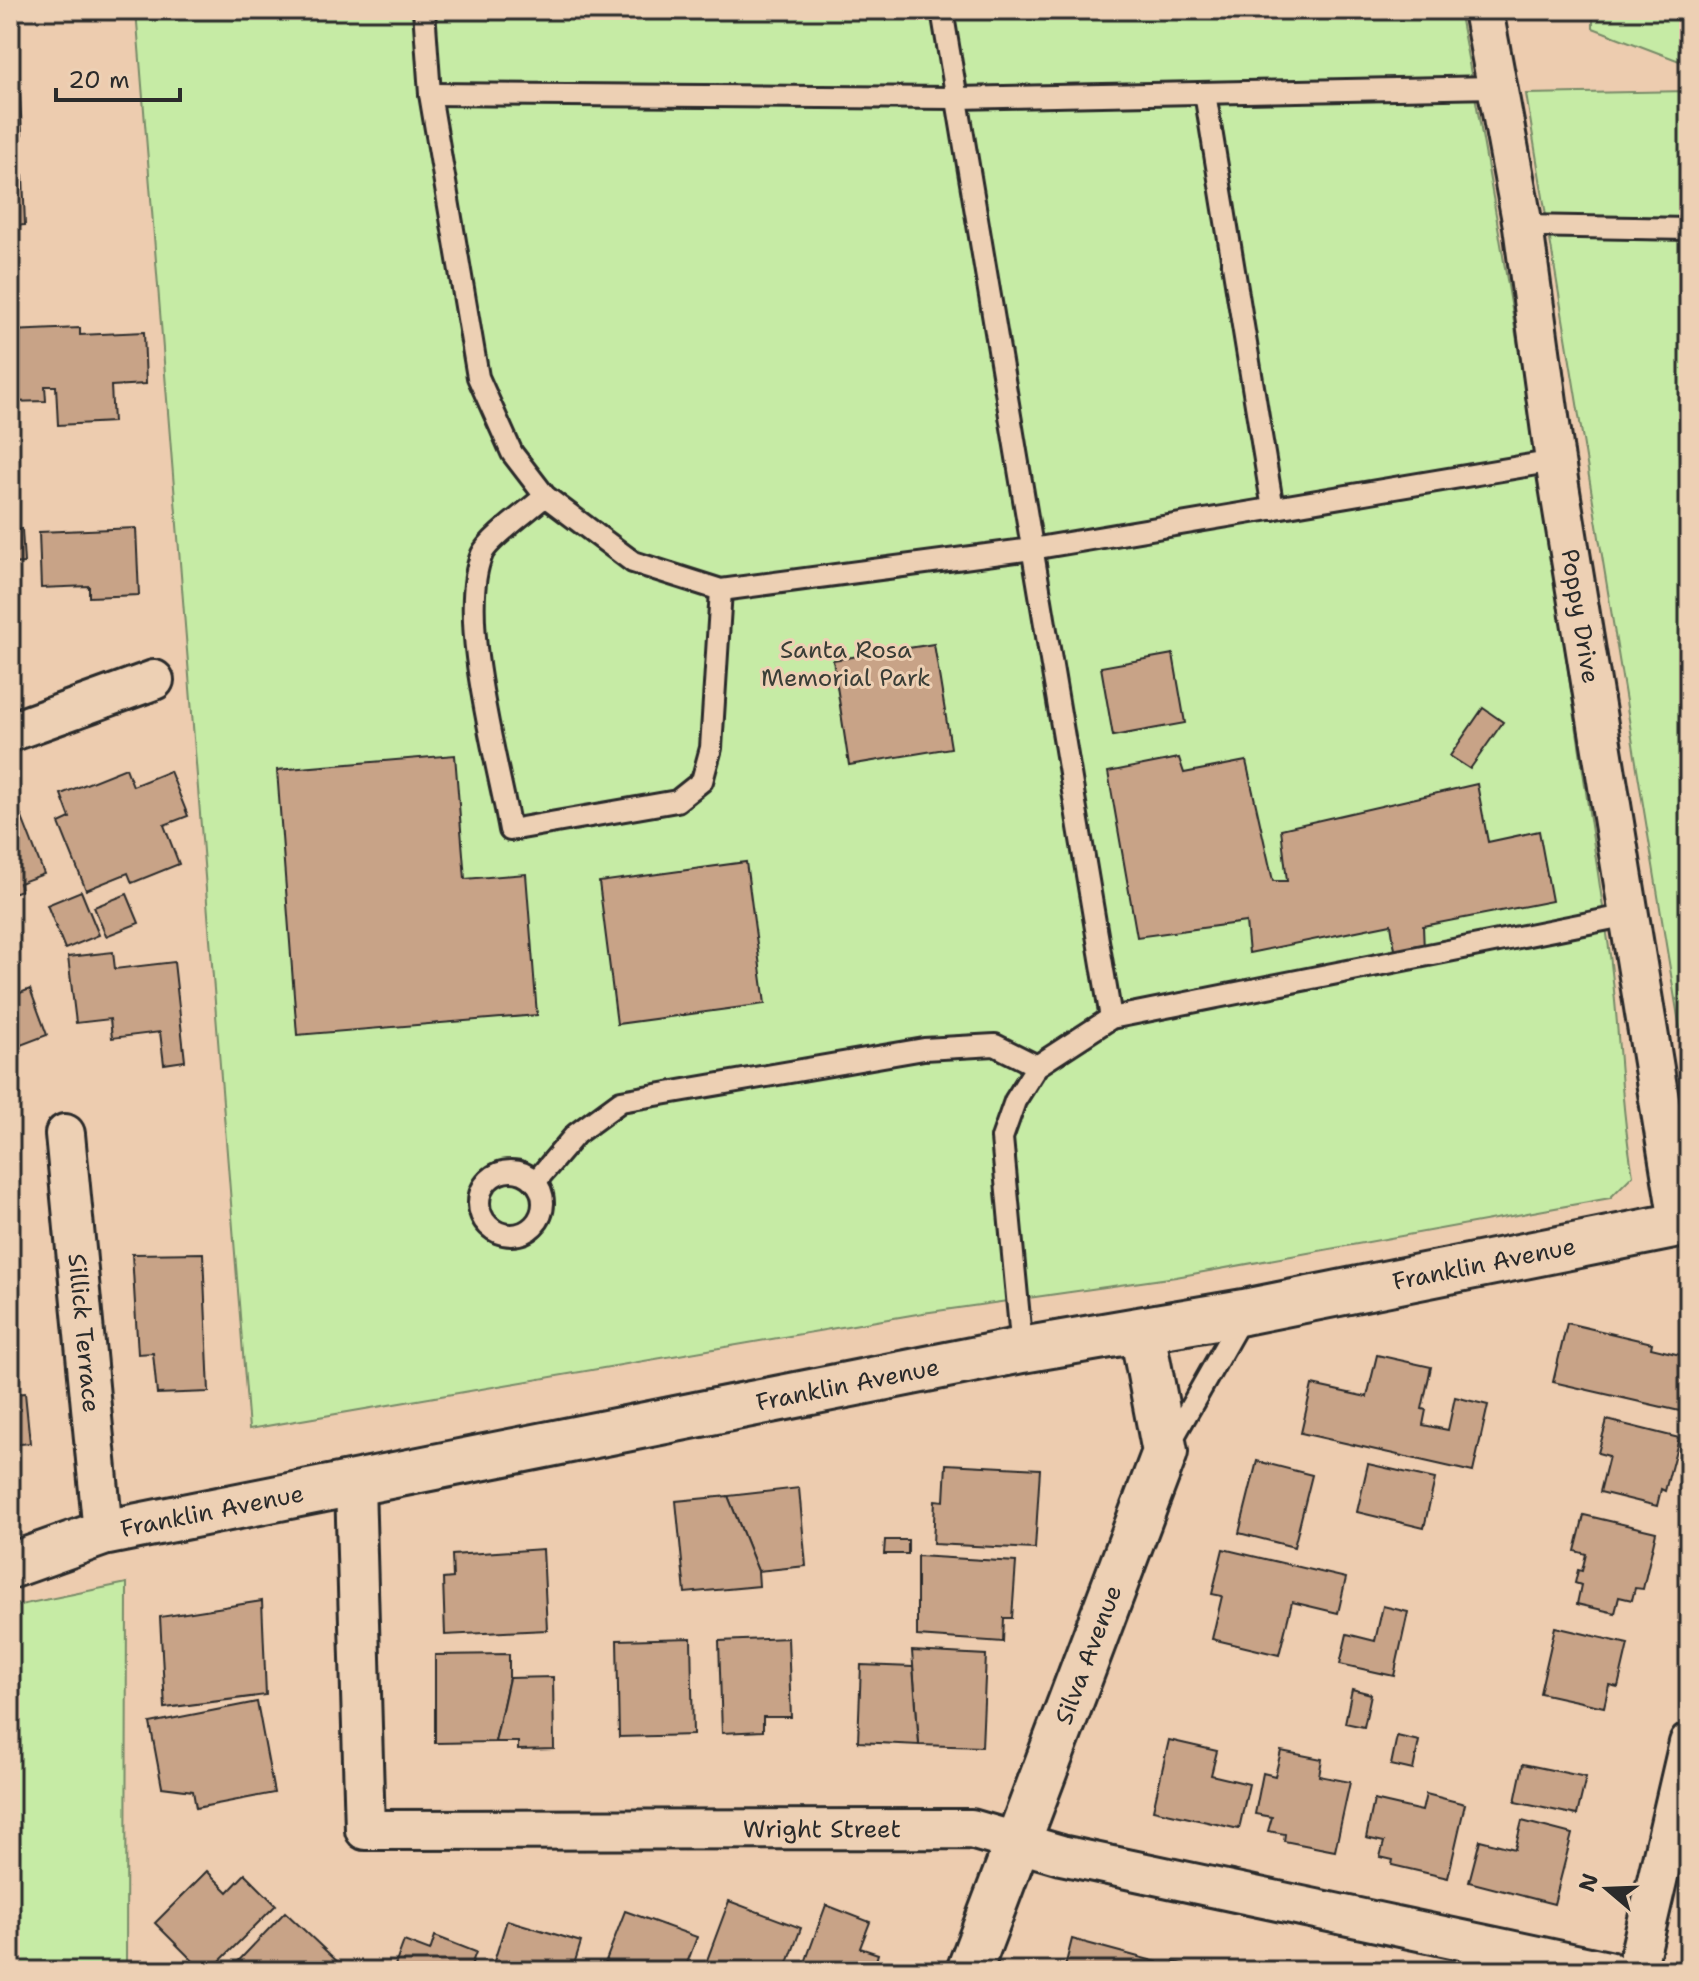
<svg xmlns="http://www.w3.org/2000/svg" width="1699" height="1981" viewBox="0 0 1699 1981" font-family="'Shantell Sans',sans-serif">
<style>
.green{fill:#c6eba5;stroke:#788b68;stroke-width:2}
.building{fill:#c8a387;stroke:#2b2b2b;stroke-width:2}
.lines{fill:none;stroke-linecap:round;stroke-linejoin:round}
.lane-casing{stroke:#2b2b2b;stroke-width:26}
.street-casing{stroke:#2b2b2b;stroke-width:44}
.secondary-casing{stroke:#2b2b2b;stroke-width:50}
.lane{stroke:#edd0b4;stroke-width:20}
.street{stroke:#edd0b4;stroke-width:38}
.secondary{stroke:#edd0b4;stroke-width:44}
.labels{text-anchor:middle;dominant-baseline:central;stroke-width:6;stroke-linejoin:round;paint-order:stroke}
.street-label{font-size:24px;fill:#2b2b2b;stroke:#edd0b4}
.park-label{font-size:24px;fill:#3a3e37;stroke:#edd0b4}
</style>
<rect width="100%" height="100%" fill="#edccaf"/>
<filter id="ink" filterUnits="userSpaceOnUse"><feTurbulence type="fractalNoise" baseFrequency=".0125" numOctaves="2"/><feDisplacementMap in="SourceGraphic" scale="16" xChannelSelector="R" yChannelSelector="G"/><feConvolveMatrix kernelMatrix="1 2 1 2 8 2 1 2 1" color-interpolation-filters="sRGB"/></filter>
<g filter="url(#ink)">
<g class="green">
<path d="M136,10H1459C1518,319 1562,630 1608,941C1620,1019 1619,1098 1633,1175L1610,1198L1176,1277L923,1313L249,1429Z"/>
<polygon points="1593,10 1689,10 1689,61 1682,62 1593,28"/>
<polygon points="1689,91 1689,1084 1526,94"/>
<polygon points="127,1583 126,1971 10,1971 10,1607"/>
</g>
<g class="building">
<polygon points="10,34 17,34 22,135 10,136"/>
<polygon points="10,175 23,175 25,225 10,226"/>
<polygon points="80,328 80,335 144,332 146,384 111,386 113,422 58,425 56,386 45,386 46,401 10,402 10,331"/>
<polygon points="136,528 139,595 89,597 89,586 41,588 39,532"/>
<polygon points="22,529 24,563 10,564 10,530"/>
<polygon points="934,644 951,748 849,765 833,660"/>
<polygon points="1173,654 1185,723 1113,736 1101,667"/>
<polygon points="1483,708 1503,722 1470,769 1450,756"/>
<polygon points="455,755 465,879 526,874 537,1015 297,1035 277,770"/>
<polygon points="1179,758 1184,773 1246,761 1273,881 1287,881 1281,829 1477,784 1488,842 1539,831 1552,901 1423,926 1424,951 1396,956 1391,924 1249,953 1246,922 1137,937 1108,772"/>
<polygon points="126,768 133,786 170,771 188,816 164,825 179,864 132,883 128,873 86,890 59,823 70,818 61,794"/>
<polygon points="21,815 44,874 19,883 21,890 10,894 10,819"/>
<polygon points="746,862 765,1004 617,1024 599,882"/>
<polygon points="81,891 99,935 65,949 47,905"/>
<polygon points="127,894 139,923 106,936 94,907"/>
<polygon points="113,952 115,969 174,962 185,1061 164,1064 160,1032 112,1038 110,1019 76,1023 68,957"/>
<polygon points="30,989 47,1035 10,1049 16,1064 10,1066 10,997"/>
<polygon points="203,1253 209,1392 157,1394 153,1353 138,1354 132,1254"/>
<polygon points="1567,1323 1652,1343 1651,1348 1689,1357 1689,1389 1684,1412 1553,1382"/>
<polygon points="1377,1355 1431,1367 1422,1409 1426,1410 1423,1425 1448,1430 1455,1397 1488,1405 1473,1472 1301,1433 1312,1385 1367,1397"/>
<polygon points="10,1365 12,1394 25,1393 30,1443 10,1445"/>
<polygon points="1607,1420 1679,1438 1665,1491 1661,1489 1657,1506 1600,1492 1609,1456 1598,1453"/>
<polygon points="1257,1461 1312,1475 1294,1547 1239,1533"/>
<polygon points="946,1464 1040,1469 1035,1549 933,1544 935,1500 944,1501"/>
<polygon points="1368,1464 1435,1479 1424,1528 1357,1512"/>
<polygon points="799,1488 806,1566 758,1571 728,1496"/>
<polygon points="728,1496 758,1571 759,1586 685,1593 676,1501"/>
<polygon points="1584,1515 1656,1532 1643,1589 1635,1588 1632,1600 1619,1597 1615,1613 1577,1604 1581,1585 1575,1583 1578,1570 1582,1571 1586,1554 1575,1551"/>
<polygon points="885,1540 908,1540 908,1554 884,1554"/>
<polygon points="543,1549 547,1630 445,1635 443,1579 453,1578 452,1555"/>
<polygon points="1223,1549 1346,1578 1338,1613 1292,1602 1279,1655 1212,1639 1222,1596 1212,1594"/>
<polygon points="917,1556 1016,1562 1012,1618 1004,1618 1003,1642 917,1636"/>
<polygon points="262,1601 266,1695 165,1708 160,1617"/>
<polygon points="1383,1606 1408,1612 1394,1676 1340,1664 1347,1634 1375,1641"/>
<polygon points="1555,1627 1628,1644 1618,1687 1609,1685 1604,1707 1540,1693"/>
<polygon points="691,1638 693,1735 619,1737 617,1640"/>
<polygon points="788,1638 791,1717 763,1717 763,1731 722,1733 719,1641"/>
<polygon points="912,1651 986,1655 982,1747 919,1745"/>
<polygon points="509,1654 509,1678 495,1742 435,1743 435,1655"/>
<polygon points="861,1665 913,1667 919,1745 858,1742"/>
<polygon points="553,1677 554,1749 518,1750 518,1742 495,1742 509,1678"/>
<polygon points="1352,1689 1371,1694 1364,1727 1345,1723"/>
<polygon points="257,1702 274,1793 196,1808 193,1791 162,1787 150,1723"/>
<polygon points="1397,1736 1419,1741 1413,1770 1391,1765"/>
<polygon points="1169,1740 1217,1751 1211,1775 1249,1784 1239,1829 1153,1810"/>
<polygon points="1281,1751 1322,1759 1319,1776 1350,1782 1335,1851 1284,1841 1285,1834 1268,1831 1272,1817 1255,1814 1263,1773 1275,1776"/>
<polygon points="1523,1764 1586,1777 1577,1815 1515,1802"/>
<polygon points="1426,1794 1465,1804 1448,1878 1392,1865 1393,1860 1380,1857 1384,1842 1366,1838 1374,1800 1422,1811"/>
<polygon points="1522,1821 1572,1834 1554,1904 1469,1882 1480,1840 1515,1849"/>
<polygon points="207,1871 228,1892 245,1874 276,1905 210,1971 203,1971 155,1923"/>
<polygon points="729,1901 801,1928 785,1971 703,1971"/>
<polygon points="826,1905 870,1922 860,1948 878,1954 876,1961 887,1965 885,1971 802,1971"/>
<polygon points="625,1911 697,1937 684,1971 602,1971"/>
<polygon points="285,1912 342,1966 337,1971 229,1971"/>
<polygon points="507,1920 581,1942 572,1971 491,1971"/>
<polygon points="435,1936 476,1952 469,1971 393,1971 404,1941 430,1951"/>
<polygon points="1072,1939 1157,1962 1155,1971 1064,1971"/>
<polygon points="1174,1962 1209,1971 1172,1971"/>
</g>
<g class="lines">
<defs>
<g id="lane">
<polyline points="424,10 430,94 478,377 512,453 545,496 633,562 721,590 1032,549 1555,461"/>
<polyline points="942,10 1111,1018"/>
<polyline points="1205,93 1273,509"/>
<polyline points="430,94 957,98 1494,87"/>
<polyline points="1523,226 1689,229"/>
<path d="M545,496C531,509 489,538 482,554C456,616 498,762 510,830L677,801L702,781L711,748L721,590"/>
<circle cx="511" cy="1203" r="32"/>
<polyline points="535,1182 576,1134 621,1101 924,1049 995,1045 1037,1066"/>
<polyline points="1022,1350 1002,1138 1015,1101 1037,1066 1111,1018 1629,915"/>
<polyline points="1169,1445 1244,1313"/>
</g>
<g id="street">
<path id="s1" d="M1483,10L1523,226L1555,461L1679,1222"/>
<polyline points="10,732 154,680"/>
<path id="s2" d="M65,1134L103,1533"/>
<path id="s3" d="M355,1485L365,1830L971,1829L1061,1855L1608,1971"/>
<polyline points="1636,1971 1689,1743"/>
</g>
<g id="secondary">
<path id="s4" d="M10,1566L103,1533L1022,1350L1244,1312L1689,1223"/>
<path id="s5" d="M969,1971L1165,1452L1142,1332"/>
</g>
</defs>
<use href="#lane" class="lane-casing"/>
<use href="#street" class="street-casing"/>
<use href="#secondary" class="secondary-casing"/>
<use href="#lane" class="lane"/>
<use href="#street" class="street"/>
<use href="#secondary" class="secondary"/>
</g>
</g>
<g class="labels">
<g class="street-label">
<text stroke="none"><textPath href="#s1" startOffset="614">Poppy Drive</textPath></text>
<text stroke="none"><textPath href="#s4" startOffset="1506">Franklin Avenue</textPath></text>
<text stroke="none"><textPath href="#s2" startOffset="200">Sillick Terrace</textPath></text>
<text stroke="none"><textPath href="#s4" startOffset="858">Franklin Avenue</textPath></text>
<text stroke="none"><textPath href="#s4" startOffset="210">Franklin Avenue</textPath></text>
<text stroke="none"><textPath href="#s5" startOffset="338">Silva Avenue</textPath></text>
<text stroke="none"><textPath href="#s3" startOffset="802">Wright Street</textPath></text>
</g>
<g class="park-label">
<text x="846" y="650">Santa Rosa<tspan x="846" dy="28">Memorial Park</tspan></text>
</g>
</g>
<rect width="1699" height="1981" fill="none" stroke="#edd0b4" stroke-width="40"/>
<rect x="20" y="20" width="1659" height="1941" fill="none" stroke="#2b2b2b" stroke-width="3" filter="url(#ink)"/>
<g transform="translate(1607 1889) rotate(289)" stroke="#edd0b4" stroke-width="6" paint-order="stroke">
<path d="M0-6L14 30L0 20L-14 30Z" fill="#2b2b2b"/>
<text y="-12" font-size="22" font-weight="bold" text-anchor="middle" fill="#2b2b2b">N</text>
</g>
<path d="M56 88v12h124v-12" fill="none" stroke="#2b2b2b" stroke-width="4"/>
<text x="68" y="88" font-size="24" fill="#2b2b2b" stroke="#edd0b4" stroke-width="6" paint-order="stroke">20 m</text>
</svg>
